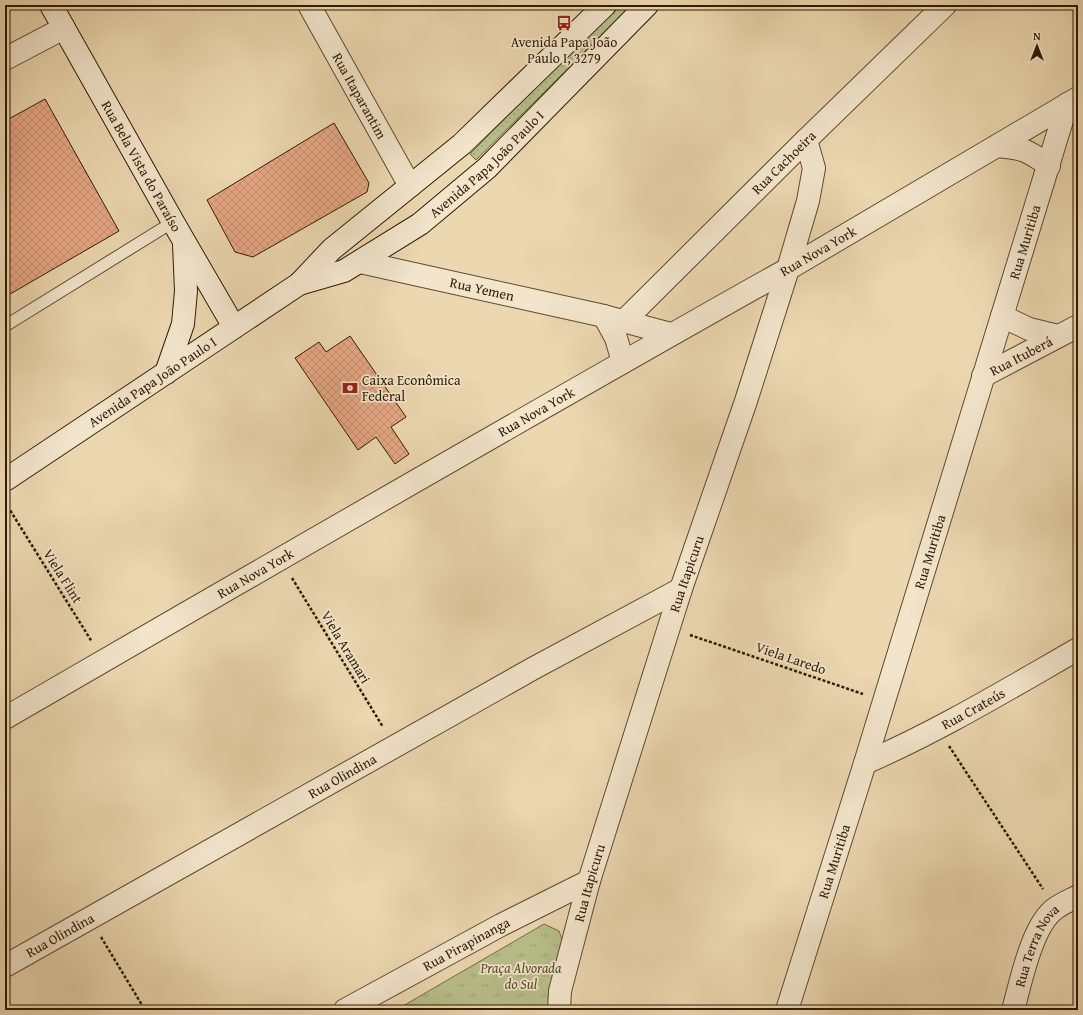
<svg xmlns="http://www.w3.org/2000/svg" width="1083" height="1015" viewBox="0 0 1083 1015" font-family="'Gentium Book Plus',serif">
<style>
.grass{fill:url(#grass-dots);stroke:#746c45}
.park{fill:url(#park-tufts);stroke:#746c45}
.building{fill:url(#building-cross-hatch);stroke:#311b00}
.lines{fill:none;stroke-linecap:round;stroke-linejoin:round}
.service-casing{stroke:#604a2c;stroke-width:13}
.minor-casing{stroke:#604a2c;stroke-width:24}
.tertiary-casing{stroke:#604a2c;stroke-width:24}
.secondary-casing{stroke:#311b00;stroke-width:24}
.path{stroke:#311b00;stroke-width:2.5;stroke-dasharray:3 2;stroke-linecap:butt}
.service{stroke:#f2e5cc;stroke-width:11}
.minor{stroke:#f2e5cc;stroke-width:22}
.tertiary{stroke:#f2e5cc;stroke-width:22}
.secondary{stroke:#f2e5cc;stroke-width:22}
.labels{text-anchor:middle;dominant-baseline:central;stroke-width:3.5;stroke-linejoin:round;paint-order:stroke}
.poi-label{font-size:14px;fill:#311b00;stroke:#f2e5cc}
.street-label{font-size:14px;fill:#311b00;stroke:#f2e5cc}
.park-label{font-size:14px;font-style:italic;fill:#5a4c29;stroke:#f2e5cc}
</style>
<defs>
<pattern id="grass-dots" width="8" height="8" patternUnits="userSpaceOnUse"><rect width="8" height="8" fill="#b8be8a"/><path d="M2 2h.1M6 6h.1" fill="none" stroke="#9fa375" stroke-width="1.8" stroke-linecap="round"/></pattern>
<pattern id="park-tufts" width="24" height="20" patternUnits="userSpaceOnUse"><rect width="24" height="20" fill="#b8be8a"/><path d="M3 7l-1-3M5 7V3M7 7l1-3M15 17l-1-3M17 17v-4M19 17l1-3" fill="none" stroke="#9fa375"/></pattern>
<pattern id="building-cross-hatch" width="8" height="8" patternUnits="userSpaceOnUse"><rect width="8" height="8" fill="#e6a784"/><path d="M0 0l8 8M0 8l8-8" fill="none" stroke="#c68f70"/></pattern>
</defs>
<rect width="100%" height="100%" fill="#ebd7b0"/>
<filter id="stains"><feTurbulence type="fractalNoise" baseFrequency=".005" numOctaves="4"/><feColorMatrix values="0 0 0 0 .2 0 0 0 0 .09 0 0 0 0 .02 0 0 0 .5 -.17"/></filter>
<radialGradient id="worn" r=".72"><stop offset=".6" stop-color="#630" stop-opacity="0"/><stop offset="1" stop-color="#630" stop-opacity=".3"/></radialGradient>
<polygon class="grass" points="617,5 632,5 476,160 470,154"/>
<polygon class="park" points="544,924 559,931 564,945 547,1010 396,1010"/>
<g class="building">
<polygon points="45,99 119,231 5,297 5,121"/>
<polygon points="334,123 369,183 367,192 253,257 235,252 207,200"/>
<polygon points="350,336 406,417 391,427 409,454 395,464 376,437 358,450 295,358 319,342 326,352"/>
</g>
<g class="lines">
<defs>
<polyline id="service" points="5,326 173,222"/>
<g id="minor">
<path id="s1" d="M309,5L410,186"/>
<polyline points="5,59 64,28"/>
<path id="s2" d="M360,262L604,316L671,334"/>
<polyline points="604,316 616,338 623,362"/>
<polyline points="1002,316 1029,329 1058,336"/>
<path id="s3" d="M624,321L806,140L945,5"/>
<path id="s4" d="M983,376L1078,326"/>
<path id="s5" d="M5,718C266,567 526,416 788,269L808,201L814,168L806,140"/>
<path id="s6" d="M865,763C939,731 1008,689 1078,649"/>
<path id="s7" d="M5,966L534,668L681,589"/>
<path id="s8" d="M345,1010L501,925L589,881"/>
<path id="s9" d="M1013,1010C1021,982 1032,924 1056,908C1063,903 1071,900 1078,896"/>
</g>
<g id="tertiary">
<path d="M997,146C1022,148 1028,150 1049,166"/>
<path id="s10" d="M559,1010L560,991L589,881L681,589L746,401L788,269L1078,98"/>
<path id="s11" d="M787,1010L865,763L1067,104"/>
</g>
<g id="secondary">
<path id="s12" d="M51,5L173,222L234,327"/>
<path id="s13" d="M299,284L344,271L420,224L487,168L647,5"/>
<polyline points="166,373 183,324 186,291 184,244"/>
<path id="s14" d="M5,480L299,284L332,249L462,144L605,5"/>
</g>
</defs>
<use href="#service" class="service-casing"/>
<use href="#minor" class="minor-casing"/>
<use href="#tertiary" class="tertiary-casing"/>
<use href="#secondary" class="secondary-casing"/>
<g class="path">
<polyline points="5,502 92,642"/>
<polyline points="292,578 383,727"/>
<polyline points="690,635 863,694"/>
<polyline points="949,746 1043,889"/>
<polyline points="101,937 145,1010"/>
</g>
<use href="#service" class="service"/>
<use href="#minor" class="minor"/>
<use href="#tertiary" class="tertiary"/>
<use href="#secondary" class="secondary"/>
</g>
<defs>
<symbol id="bus-bare" viewBox="-9 -9 18 18"><path d="M-5-6H5V4H4V6H2V4H-2V6H-4V4H-5ZM-3.5-4V0h7V-4ZM-3.5 1.2v1.5H-2V1.2ZM2 1.2v1.5H3.5V1.2Z" fill="#8f2418" stroke="#f2e5cc" stroke-width="2.5" paint-order="stroke"/></symbol>
<symbol id="bank-bare" viewBox="-9 -9 18 18"><path d="M-6-4H6V4H-6ZM0-2.3a2.3 2.3 0 1 0 0 4.6a2.3 2.3 0 1 0 0-4.6Z" fill="#8f2418" stroke="#f2e5cc" stroke-width="2.5" paint-order="stroke"/></symbol>
</defs>
<g fill-rule="evenodd">
<use href="#bus-bare" x="553" y="12" width="22" height="22"/>
<use href="#bank-bare" x="339" y="377" width="22" height="22"/>
</g>
<g class="labels">
<g class="poi-label">
<text x="564" y="42">Avenida Papa João<tspan x="564" dy="16">Paulo I, 3279</tspan></text>
<text x="362" y="380" text-anchor="start">Caixa Econômica<tspan x="362" dy="16">Federal</tspan></text>
</g>
<g class="street-label">
<text stroke="none"><textPath href="#s1" startOffset="104">Rua Itaparantim</textPath></text>
<text stroke="none"><textPath href="#s3" startOffset="225">Rua Cachoeira</textPath></text>
<text stroke="none"><textPath href="#s13" startOffset="226">Avenida Papa João Paulo I</textPath></text>
<text stroke="none"><textPath href="#s12" startOffset="185">Rua Bela Vista do Paraíso</textPath></text>
<text stroke="none"><textPath href="#s11" startOffset="804">Rua Muritiba</textPath></text>
<text transform="translate(818 251) rotate(-30)">Rua Nova York</text>
<text stroke="none"><textPath href="#s2" startOffset="125">Rua Yemen</textPath></text>
<text stroke="none"><textPath href="#s4" startOffset="43">Rua Ituberá</textPath></text>
<text stroke="none"><textPath href="#s14" startOffset="177">Avenida Papa João Paulo I</textPath></text>
<text stroke="none"><textPath href="#s5" startOffset="613">Rua Nova York</textPath></text>
<text stroke="none"><textPath href="#s11" startOffset="480">Rua Muritiba</textPath></text>
<text stroke="none"><textPath href="#s5" startOffset="289">Rua Nova York</textPath></text>
<text stroke="none"><textPath href="#s10" startOffset="455">Rua Itapicuru</textPath></text>
<text transform="translate(63 576) rotate(58)">Viela Flint</text>
<text transform="translate(346 647) rotate(59)">Viela Aramari</text>
<text transform="translate(791 658) rotate(19)">Viela Laredo</text>
<text stroke="none"><textPath href="#s6" startOffset="121">Rua Crateús</textPath></text>
<text stroke="none"><textPath href="#s7" startOffset="387">Rua Olindina</textPath></text>
<text stroke="none"><textPath href="#s11" startOffset="156">Rua Muritiba</textPath></text>
<text stroke="none"><textPath href="#s10" startOffset="131">Rua Itapicuru</textPath></text>
<text stroke="none"><textPath href="#s7" startOffset="63">Rua Olindina</textPath></text>
<text stroke="none"><textPath href="#s8" startOffset="138">Rua Pirapinanga</textPath></text>
<text stroke="none"><textPath href="#s9" startOffset="69">Rua Terra Nova</textPath></text>
</g>
<g class="park-label">
<text x="521" y="968">Praça Alvorada<tspan x="521" dy="16">do Sul</tspan></text>
</g>
</g>
<rect width="1083" height="1015" fill="none" stroke="#ebd7b0" stroke-width="20"/>
<rect x="6" y="6" width="1071" height="1003" fill="none" stroke="#311b00" stroke-width="2"/>
<rect x="10" y="10" width="1063" height="995" fill="none" stroke="#311b00"/>
<g transform="translate(1037 46)" stroke="#f2e5cc" stroke-width="3" paint-order="stroke">
<path d="M0-3L7 15L0 10L-7 15Z" fill="#311b00"/>
<text y="-6" font-size="11" font-weight="bold" text-anchor="middle" fill="#311b00">N</text>
</g>
<rect width="100%" height="100%" filter="url(#stains)"/>
<rect width="100%" height="100%" fill="url(#worn)"/>
</svg>
